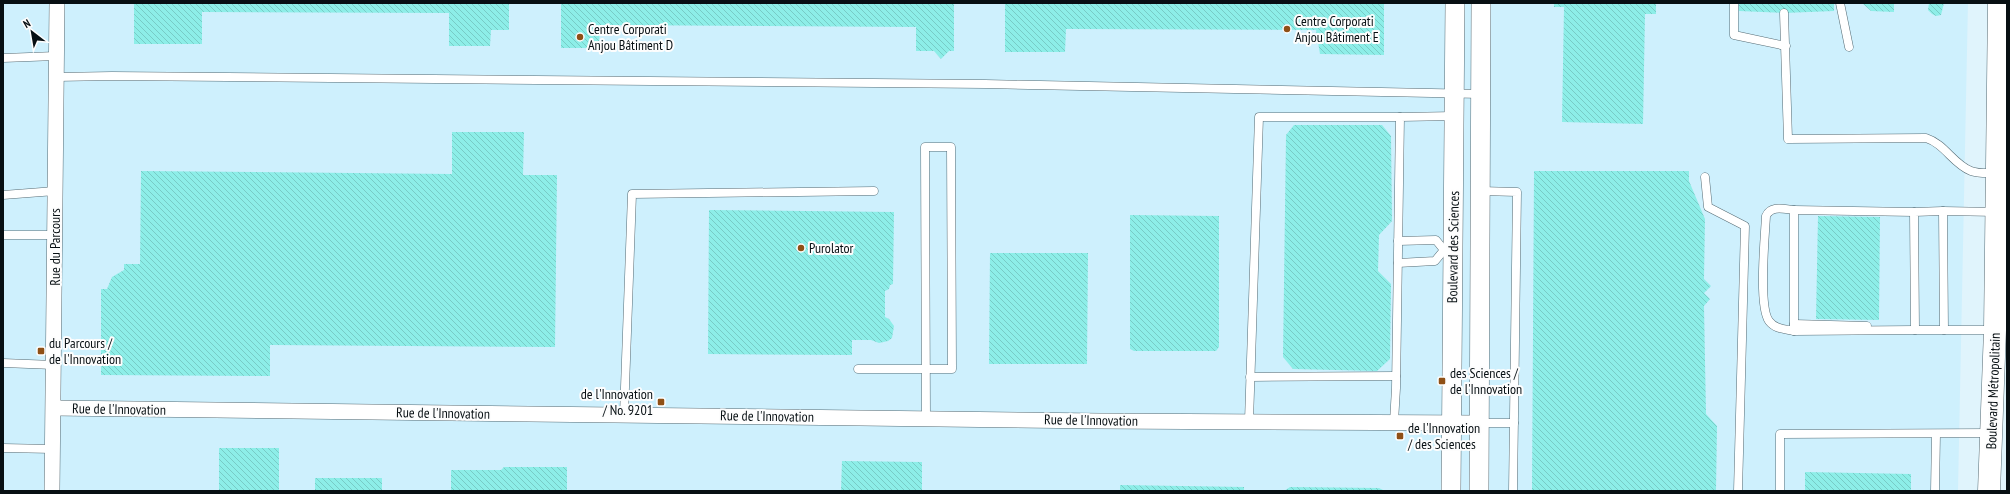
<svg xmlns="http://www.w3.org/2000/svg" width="2010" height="494" viewBox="0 0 2010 494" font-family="'PT Sans Narrow',sans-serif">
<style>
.built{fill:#cef0fd}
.building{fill:url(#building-back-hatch)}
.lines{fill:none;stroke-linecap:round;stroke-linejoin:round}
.service-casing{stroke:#556b74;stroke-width:9}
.minor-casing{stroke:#556b74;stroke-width:16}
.tertiary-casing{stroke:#556b74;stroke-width:20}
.secondary-casing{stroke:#556b74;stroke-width:23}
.service{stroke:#fff;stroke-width:8}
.minor{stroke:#fff;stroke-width:15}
.tertiary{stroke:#fff;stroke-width:19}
.secondary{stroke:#fff;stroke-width:22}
.poi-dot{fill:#8f5016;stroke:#fdfdfd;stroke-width:1.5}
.labels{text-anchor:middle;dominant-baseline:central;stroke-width:4;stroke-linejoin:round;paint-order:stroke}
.poi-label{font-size:14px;fill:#070f13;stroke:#fdfdfd;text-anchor:start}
.street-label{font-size:14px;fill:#070f13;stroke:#fdfdfd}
</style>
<defs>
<pattern id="building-back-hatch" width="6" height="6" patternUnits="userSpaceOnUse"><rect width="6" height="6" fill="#8deee8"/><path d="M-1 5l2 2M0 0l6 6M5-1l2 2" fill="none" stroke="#78cbc6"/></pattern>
</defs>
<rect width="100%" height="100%" fill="#e0f4fc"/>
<polygon class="built" points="3,3 1968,3 1958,491 3,491"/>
<g class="building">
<polygon points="134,3 509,3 509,30 491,30 490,46 449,46 449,13 202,12 202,44 134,44"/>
<polygon points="561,3 954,3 954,51 949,51 941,59 934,51 916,51 916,27 600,25 599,48 561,48"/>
<polygon points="1005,3 1384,3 1384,55 1320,54 1316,30 1066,29 1065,52 1005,52"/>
<polygon points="1554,3 1656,4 1656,14 1645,14 1643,124 1562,122 1564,7 1554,7"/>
<polygon points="1739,3 1834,3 1834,11 1784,13 1739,11"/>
<polygon points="1862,3 1894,3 1894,12 1871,11"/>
<polygon points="1929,3 1944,3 1941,15 1936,16 1932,14 1928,10"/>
<polygon points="1294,125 1382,125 1391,136 1392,221 1379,235 1378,271 1391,284 1390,359 1377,371 1293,369 1283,357 1286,135"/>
<polygon points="452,132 524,132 523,175 557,175 555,347 270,345 270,376 101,375 101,289 107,289 112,277 124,270 124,264 140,264 141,171 452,174"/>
<polygon points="1534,171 1689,171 1689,181 1705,219 1704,279 1711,286 1704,293 1710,299 1704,306 1706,414 1717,426 1716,491 1532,491"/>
<polygon points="709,210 894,212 893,284 890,285 889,289 885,291 885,317 889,319 894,326 892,338 888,341 879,343 871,340 852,340 852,355 708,354"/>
<polygon points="1130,215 1219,216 1219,347 1216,351 1134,351 1130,349"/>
<polygon points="1818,216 1880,217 1879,320 1816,319"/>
<polygon points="990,253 1088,253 1087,364 989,364"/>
<rect x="219" y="448" width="60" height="43"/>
<polygon points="842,461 922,462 922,491 841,491"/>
<polygon points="504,467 567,467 567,491 451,491 451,470 501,470"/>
<polygon points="1805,472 1911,474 1911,491 1805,491"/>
<rect x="315" y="478" width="67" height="13"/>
<polygon points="1120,485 1244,487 1244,491 1120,491"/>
<polygon points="1290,487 1379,488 1385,491 1284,491"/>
</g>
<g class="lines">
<defs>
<g id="service">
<polyline points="1734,3 1734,35 1786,46"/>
<polyline points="1840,3 1849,47"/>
<path d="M1784,13L1788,139L1926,138C1945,144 1953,164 1971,171C1979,174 1988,173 1996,173"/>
<polyline points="3,58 56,56"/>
<polyline points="56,77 112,76 985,84 1481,94"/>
<polyline points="1705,177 1708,207 1745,226 1738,491"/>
<polyline points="1481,191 1517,192 1513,491"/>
<polyline points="3,195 55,191"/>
<polyline points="1943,211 1914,212 1915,330 1944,330"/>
<polyline points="1914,212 1794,210 1794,331 1915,330"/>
<polyline points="3,235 55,235"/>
<polyline points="1398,241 1436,240 1444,250"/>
<polyline points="1398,263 1435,261 1444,250"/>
<polyline points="1794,324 1867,326"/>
<polyline points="1995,330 1944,330 1943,211 1996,212"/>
<path d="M1794,331C1784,329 1775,329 1769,321C1758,306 1765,236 1766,216C1771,205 1784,209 1794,210"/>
<polyline points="3,363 54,365"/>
<polyline points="858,369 952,369 951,147 925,147 926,417"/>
<polyline points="1250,377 1396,376"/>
<polyline points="624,415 632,194 874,191"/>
<polyline points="1249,421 1259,117 1400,117"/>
<polyline points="1394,422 1396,388 1400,117 1454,116"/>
<polyline points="1480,423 1514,423"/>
<polyline points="3,448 53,449"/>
<polyline points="1780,491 1780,434 1991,433"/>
<polyline points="1935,491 1936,434"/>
</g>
<g id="minor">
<polyline points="54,408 1100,421 1480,423"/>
<polyline points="52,491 57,3"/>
</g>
<g id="tertiary">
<polyline points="1451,491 1455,3"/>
<polyline points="1479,491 1481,3"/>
</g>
<polyline id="secondary" points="1989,491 1995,330 1999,3"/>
</defs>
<use href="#service" class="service-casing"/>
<use href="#minor" class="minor-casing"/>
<use href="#tertiary" class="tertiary-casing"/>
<use href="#secondary" class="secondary-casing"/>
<use href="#service" class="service"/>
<use href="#minor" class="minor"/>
<use href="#tertiary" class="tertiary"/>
<use href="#secondary" class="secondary"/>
</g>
<g class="poi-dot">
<circle cx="1287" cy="29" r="4"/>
<circle cx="580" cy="37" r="4"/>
<circle cx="801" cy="248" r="4"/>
<rect x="37" y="347" width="8" height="8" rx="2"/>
<rect x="1438" y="377" width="8" height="8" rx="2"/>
<rect x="657" y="398" width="8" height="8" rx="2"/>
<rect x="1396" y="432" width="8" height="8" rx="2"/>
</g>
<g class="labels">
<g class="poi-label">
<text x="1295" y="21">Centre Corporati<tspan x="1295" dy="16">Anjou Bâtiment E</tspan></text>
<text x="588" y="29">Centre Corporati<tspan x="588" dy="16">Anjou Bâtiment D</tspan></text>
<text x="809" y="248">Purolator</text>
<text x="49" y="343">du Parcours /<tspan x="49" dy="16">de l'Innovation</tspan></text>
<text x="1450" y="373">des Sciences /<tspan x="1450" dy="16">de l'Innovation</tspan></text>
<text x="653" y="394" text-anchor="end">de l'Innovation<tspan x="653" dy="16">/ No. 9201</tspan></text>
<text x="1408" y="428">de l'Innovation<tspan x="1408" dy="16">/ des Sciences</tspan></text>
</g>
<g class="street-label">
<text transform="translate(55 247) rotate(-90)">Rue du Parcours</text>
<text transform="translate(1453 247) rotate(-89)">Boulevard des Sciences</text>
<text transform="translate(1993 391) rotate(-88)">Boulevard Métropolitain</text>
<text transform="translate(119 409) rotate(1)">Rue de l'Innovation</text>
<text transform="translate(443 413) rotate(1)">Rue de l'Innovation</text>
<text transform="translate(767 416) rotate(1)">Rue de l'Innovation</text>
<text transform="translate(1091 420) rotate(1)">Rue de l'Innovation</text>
</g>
</g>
<rect width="2010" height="494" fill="none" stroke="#070f13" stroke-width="8"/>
<g transform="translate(32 32) rotate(329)" stroke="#fdfdfd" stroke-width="3" paint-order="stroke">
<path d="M0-3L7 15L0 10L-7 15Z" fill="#070f13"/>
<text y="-6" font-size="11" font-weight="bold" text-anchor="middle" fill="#070f13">N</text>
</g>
</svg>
